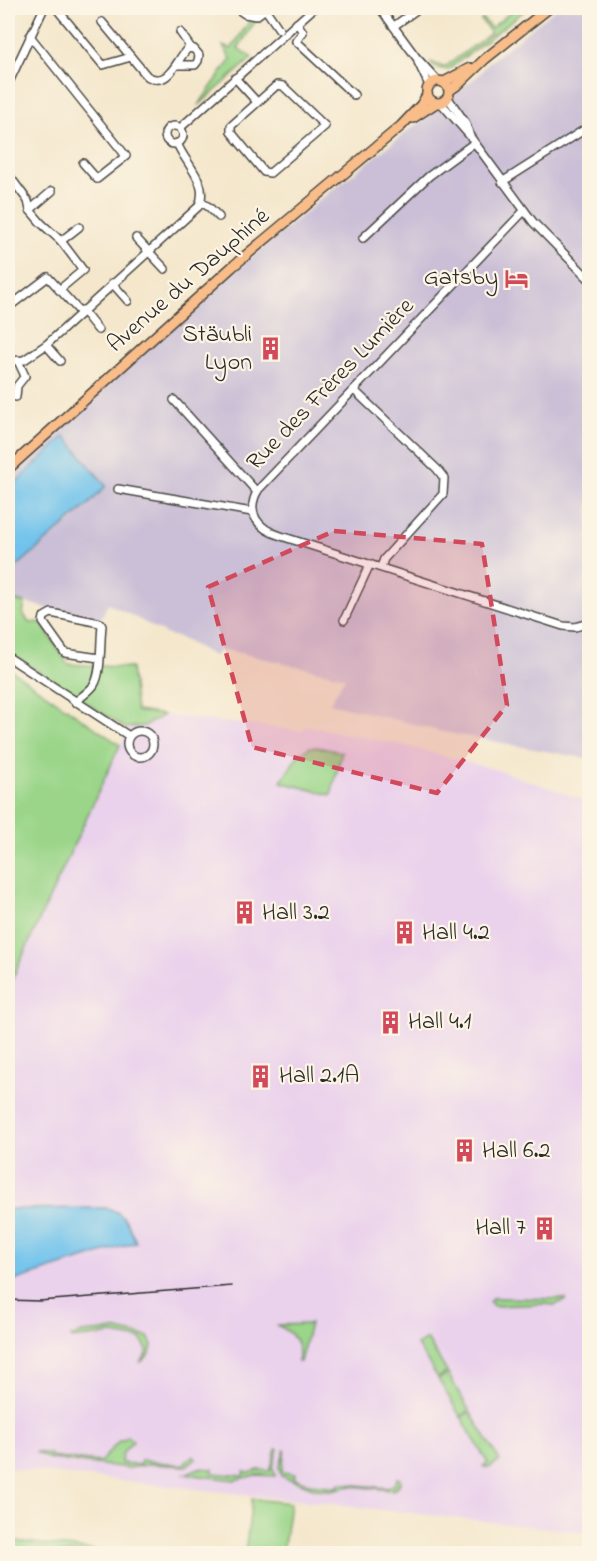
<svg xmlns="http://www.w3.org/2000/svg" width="597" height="1561" viewBox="0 0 597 1561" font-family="'Indie Flower',sans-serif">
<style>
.built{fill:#ead1ec}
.industrial{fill:#cabfd6}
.green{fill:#9ad589;stroke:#62805a;stroke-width:1.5}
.water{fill:#70c2ec;stroke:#4e768c;stroke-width:1.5}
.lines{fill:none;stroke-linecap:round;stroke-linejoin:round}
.minor-casing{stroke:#494743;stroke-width:10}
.major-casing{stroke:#494743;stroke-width:12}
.minor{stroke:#fff;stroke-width:7}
.major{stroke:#f8bd89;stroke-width:9}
.tram{stroke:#2b2b2b;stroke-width:1.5}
.marked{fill:#d1495b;fill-opacity:0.2;stroke:#d1495b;stroke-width:4.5;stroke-dasharray:12 8;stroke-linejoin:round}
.labels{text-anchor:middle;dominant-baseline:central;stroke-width:4.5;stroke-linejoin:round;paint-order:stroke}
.poi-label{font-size:24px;fill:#2b2b2b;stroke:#fcf5e5;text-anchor:start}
.street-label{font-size:24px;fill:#2b2b2b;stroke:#fcf5e5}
</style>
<rect width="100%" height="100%" fill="#fcf5e5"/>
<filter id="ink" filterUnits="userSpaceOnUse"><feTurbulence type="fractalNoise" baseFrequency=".0167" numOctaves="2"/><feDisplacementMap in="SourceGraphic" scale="12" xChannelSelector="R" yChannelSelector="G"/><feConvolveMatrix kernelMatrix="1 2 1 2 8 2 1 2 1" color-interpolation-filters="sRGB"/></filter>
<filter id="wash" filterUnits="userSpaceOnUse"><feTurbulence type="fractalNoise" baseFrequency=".008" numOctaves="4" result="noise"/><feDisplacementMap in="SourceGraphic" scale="24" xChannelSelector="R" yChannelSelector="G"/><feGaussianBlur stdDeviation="1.35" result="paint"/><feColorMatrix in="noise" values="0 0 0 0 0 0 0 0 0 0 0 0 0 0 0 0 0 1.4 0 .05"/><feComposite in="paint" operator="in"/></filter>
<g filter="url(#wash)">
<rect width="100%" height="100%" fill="#f4e7cc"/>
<polygon class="built" points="136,712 302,731 306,726 362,737 406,746 501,771 589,802 589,1533 8,1468 8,987"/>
<polygon class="industrial" points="557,8 589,8 589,759 443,732 330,703 345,677 222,649 214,656 178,637 168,635 108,603 100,620 8,599 8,480 187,312 320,200 479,75 488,63"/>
<g class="green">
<polygon points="516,8 528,8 448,70 436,68 430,62 443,67 446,66 491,33 481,20 483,19 491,28"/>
<polygon points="251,19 257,19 238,48 252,58 198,106 231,59 223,46 231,49"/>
<polygon points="8,599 25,603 23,613 29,623 40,622 68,664 131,668 136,711 164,715 144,726 125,728 8,652"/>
<polygon points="8,668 120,745 8,988"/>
<polygon points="310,747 317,747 342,752 331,795 281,782 298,755"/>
<polygon points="493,1298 565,1299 566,1300 555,1305 544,1304 494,1306 489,1302"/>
<path d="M310,1324L300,1362H298C302,1344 293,1331 276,1325Z"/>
<polygon points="117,1330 148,1337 152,1345 150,1354 140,1363 148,1352 141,1339 113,1334 72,1339 71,1337 82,1333"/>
<polygon points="427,1339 447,1372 438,1378 417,1345"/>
<polygon points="448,1374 469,1410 460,1416 438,1379"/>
<polygon points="470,1412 500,1461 488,1468 483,1466 488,1463 461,1417"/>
<polygon points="127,1436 133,1441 122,1454 121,1463 140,1465 141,1460 182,1465 193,1456 196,1459 186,1466 151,1464 130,1468 50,1459 35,1452 50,1454 49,1457 100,1462 120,1440 123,1440"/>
<polygon points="276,1449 278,1449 273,1467 275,1476 256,1475 235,1480 185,1474 199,1468 213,1469 213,1473 243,1476 244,1472 249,1473 258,1470 270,1471"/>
<path d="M285,1449L282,1472L295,1474L294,1478L309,1484L338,1487L339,1483L387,1488L394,1485L397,1478L400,1479C401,1485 397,1488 392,1490L351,1486L330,1490L316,1489L281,1476L279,1467Z"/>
<polygon points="252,1499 290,1503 283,1553 245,1553"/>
<polygon points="8,1540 116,1553 8,1553"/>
</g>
<g class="water">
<polygon points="65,436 106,486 90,503 8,574 8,490"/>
<path d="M107,1208C127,1214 128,1225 136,1242L16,1280L8,1279V1209Z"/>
</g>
</g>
<g filter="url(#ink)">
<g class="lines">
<defs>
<g id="minor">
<polyline points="56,8 103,65 131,57"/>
<polyline points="236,8 245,14 256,16 267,8"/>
<polyline points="380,8 416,57 438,81"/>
<polyline points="266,10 279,29"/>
<path d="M102,22L147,76C169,89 176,60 188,48L194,49L199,55L198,61L195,65H178"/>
<polyline points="297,23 303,32 296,41 354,95"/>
<polyline points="394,26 419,8"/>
<polyline points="180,32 191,48"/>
<polyline points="30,36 126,156 97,179 83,163"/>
<polyline points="418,62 429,85"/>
<polyline points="235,78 257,102"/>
<polyline points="8,84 44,8"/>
<polygon points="277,85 283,86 325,126 270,173 264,172 231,132 231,126"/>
<polyline points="448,98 465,122 469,133"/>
<polyline points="441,103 469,135 533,222 590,280"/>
<circle cx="174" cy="135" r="9"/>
<polyline points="180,128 314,8"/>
<polyline points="8,174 28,201 30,210 41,223 61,241 83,270 59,290"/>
<polyline points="502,182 590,126"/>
<polyline points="201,202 209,207 219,217"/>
<polyline points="30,210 52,191"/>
<path d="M524,211L258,490C245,513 258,529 281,536L563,626L575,627L590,623"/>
<polyline points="136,238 165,269"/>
<polyline points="363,238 429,176 474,143"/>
<polyline points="61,241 79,227"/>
<polyline points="112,283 128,301"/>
<polyline points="10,306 48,277 80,312"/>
<polyline points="82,310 98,330"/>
<polyline points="46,345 60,361"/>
<path d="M8,361L24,360L46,345L198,207C211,184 185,164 177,143"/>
<polyline points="354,390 437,469 444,478 443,494 384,559 381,567"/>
<polyline points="16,397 17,386 25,376 18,361"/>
<polyline points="174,400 257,492"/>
<polyline points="118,489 252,512"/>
<polyline points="344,620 370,564"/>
<polyline points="8,657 129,736"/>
<path d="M75,702C81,697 89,692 94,685C102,673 100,641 102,626L100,623L51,613L44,617L43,622L65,653L99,658"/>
<circle cx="140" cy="744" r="13"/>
</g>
<g id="major">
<circle cx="438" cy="92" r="11"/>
<polyline points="444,82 470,68"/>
<polyline points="450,90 460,83 485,59 549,8"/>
<polyline points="413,118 436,103"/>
<polyline points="8,469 232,267 401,126 421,105 427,95"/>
</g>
</defs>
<use href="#minor" class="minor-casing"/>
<use href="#major" class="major-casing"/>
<use href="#minor" class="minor"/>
<use href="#major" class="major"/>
<polyline class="tram" points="8,1300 39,1301 232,1286"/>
</g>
</g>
<path class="marked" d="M334,531L482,544L507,705L437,793L252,747L208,587Z"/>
<defs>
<symbol id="hotel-bare" viewBox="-9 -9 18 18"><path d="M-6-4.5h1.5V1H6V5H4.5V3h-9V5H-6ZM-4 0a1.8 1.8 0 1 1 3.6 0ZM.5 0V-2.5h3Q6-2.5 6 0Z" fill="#d1495b" stroke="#fcf5e5" stroke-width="2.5" paint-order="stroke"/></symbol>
<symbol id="building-bare" viewBox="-9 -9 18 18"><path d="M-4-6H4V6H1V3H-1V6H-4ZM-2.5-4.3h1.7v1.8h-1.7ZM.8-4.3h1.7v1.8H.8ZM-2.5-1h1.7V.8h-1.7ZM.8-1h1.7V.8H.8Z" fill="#d1495b" stroke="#fcf5e5" stroke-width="2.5" paint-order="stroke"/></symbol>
</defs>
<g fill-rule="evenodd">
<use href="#hotel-bare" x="500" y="262" width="33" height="33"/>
<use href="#building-bare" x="254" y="332" width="33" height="33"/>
<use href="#building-bare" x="228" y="896" width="33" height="33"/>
<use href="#building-bare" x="388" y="916" width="33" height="33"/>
<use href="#building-bare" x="374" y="1006" width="33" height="33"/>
<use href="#building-bare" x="244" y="1060" width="33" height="33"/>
<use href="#building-bare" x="448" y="1134" width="33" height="33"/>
<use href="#building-bare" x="528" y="1212" width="33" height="33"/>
</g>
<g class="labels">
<g class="poi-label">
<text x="498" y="278" text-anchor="end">Gatsby</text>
<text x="252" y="335" text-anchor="end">Stäubli<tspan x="252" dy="28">Lyon</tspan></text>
<text x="262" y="913">Hall 3.2</text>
<text x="422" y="933">Hall 4.2</text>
<text x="408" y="1022">Hall 4.1</text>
<text x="279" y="1076">Hall 2.1A</text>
<text x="482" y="1151">Hall 6.2</text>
<text x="526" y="1228" text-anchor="end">Hall 7</text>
</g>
<g class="street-label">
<text transform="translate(189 281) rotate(-41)">Avenue du Dauphiné</text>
<text transform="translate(331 385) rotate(-46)">Rue des Frères Lumière</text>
</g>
</g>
<rect width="597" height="1561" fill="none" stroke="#fcf5e5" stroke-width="30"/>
</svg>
